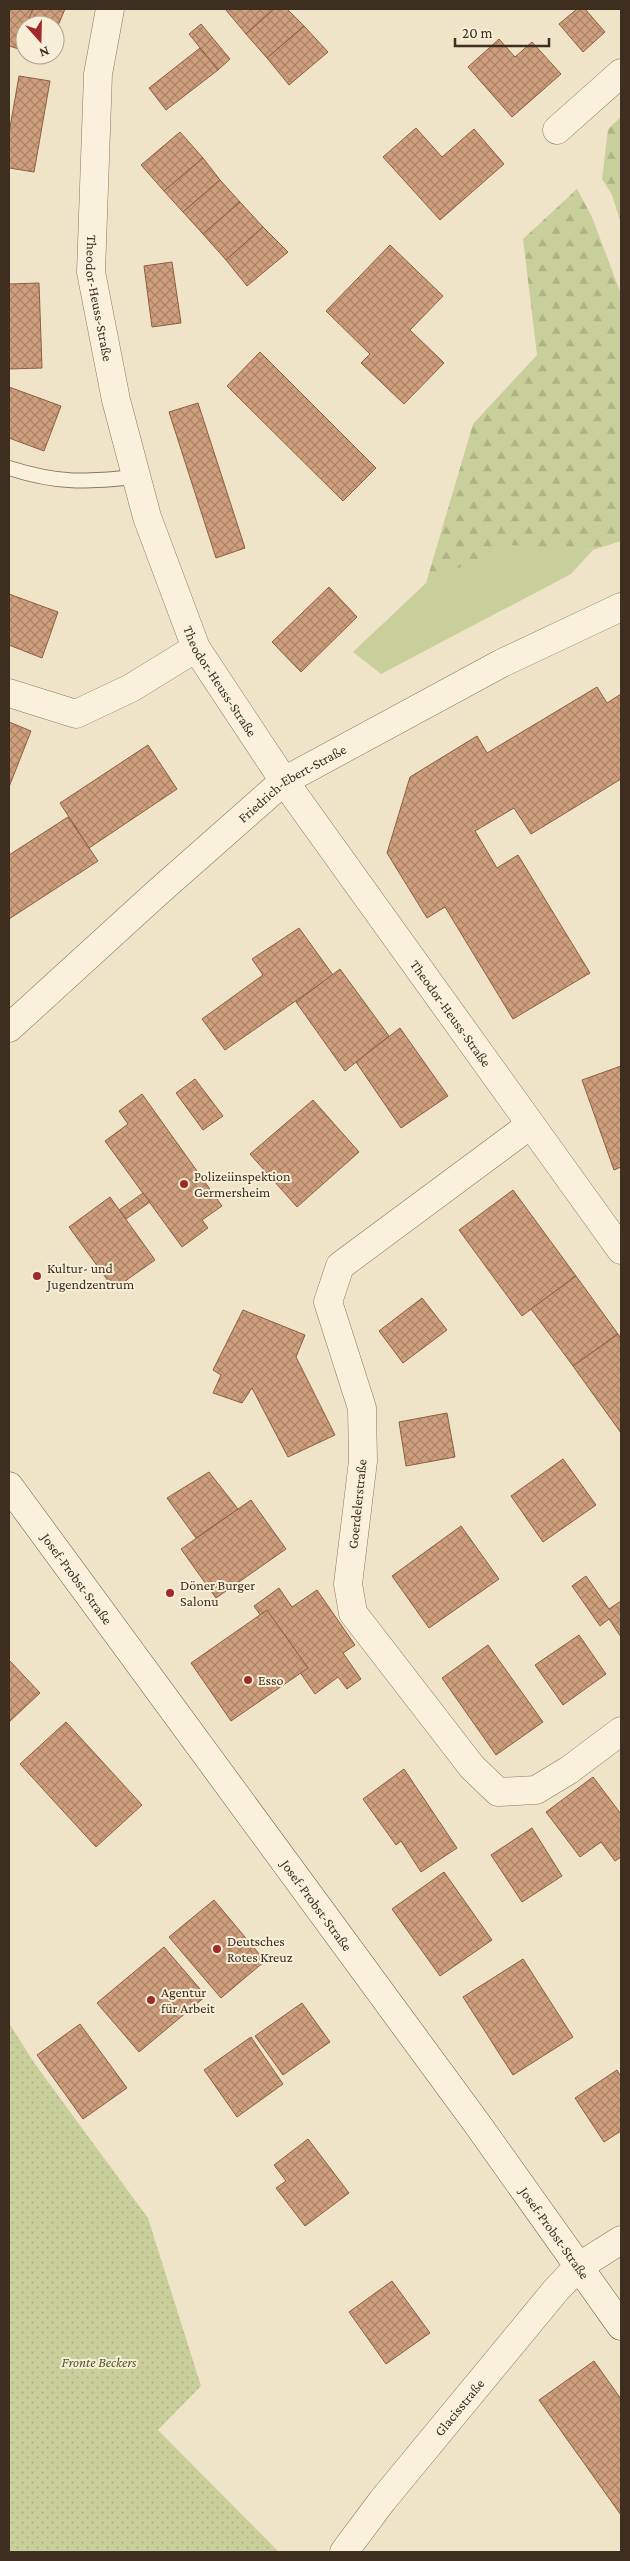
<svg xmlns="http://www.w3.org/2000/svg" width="630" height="2561" viewBox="0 0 630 2561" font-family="'Crimson Pro',serif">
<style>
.grass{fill:#c9cf9b}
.forest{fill:url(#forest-firs)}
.park{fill:url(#park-dots)}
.building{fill:url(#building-cross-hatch);stroke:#8d5f41}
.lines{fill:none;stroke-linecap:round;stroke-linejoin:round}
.lane-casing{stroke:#8d765c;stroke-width:16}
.street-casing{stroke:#8d765c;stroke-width:29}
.secondary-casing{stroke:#6f573f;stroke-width:29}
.lane{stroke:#faf1dc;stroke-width:14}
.street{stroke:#faf1dc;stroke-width:28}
.secondary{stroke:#faf1dc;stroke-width:28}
.poi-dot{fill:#9e2a2b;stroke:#f7eed8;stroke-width:2}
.labels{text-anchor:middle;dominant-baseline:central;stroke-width:4;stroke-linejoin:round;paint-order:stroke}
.street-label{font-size:14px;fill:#3d2e20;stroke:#f7eed8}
.poi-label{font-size:14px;fill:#3d2e20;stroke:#f7eed8;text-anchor:start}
.park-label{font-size:14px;font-style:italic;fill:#4d5a26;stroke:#f7eed8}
</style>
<defs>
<pattern id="forest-firs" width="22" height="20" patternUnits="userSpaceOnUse" patternTransform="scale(1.25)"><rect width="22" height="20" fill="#c9cf9b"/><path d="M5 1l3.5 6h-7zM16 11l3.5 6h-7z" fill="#aeb285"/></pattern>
<pattern id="park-dots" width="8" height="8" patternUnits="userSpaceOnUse" patternTransform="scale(1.25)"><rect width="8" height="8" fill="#c9cf9b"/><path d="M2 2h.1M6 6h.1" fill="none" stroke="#aeb285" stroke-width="1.8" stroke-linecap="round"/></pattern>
<pattern id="building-cross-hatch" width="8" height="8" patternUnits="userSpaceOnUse" patternTransform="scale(1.25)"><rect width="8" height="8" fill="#cf9f7d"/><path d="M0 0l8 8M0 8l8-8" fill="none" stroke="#a98266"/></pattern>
</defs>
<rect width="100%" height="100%" fill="#f0e4c8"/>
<polygon class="grass" points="509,544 593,550 571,574 381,674 353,652 426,583"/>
<g class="forest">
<polygon points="621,117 621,224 612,195 602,179 608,129"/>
<polygon points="577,189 592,217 621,294 621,541 593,550 509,545 426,583 473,424 537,355 523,239"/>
</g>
<polygon class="park" points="9,2023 35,2064 148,2218 201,2386 158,2430 279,2552 9,2552"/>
<g class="building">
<polygon points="9,9 33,9 19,49 9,46"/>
<polygon points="33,9 65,9 57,28 29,18"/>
<polygon points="228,9 274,9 246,34 226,10"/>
<polygon points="274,9 287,9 304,26 267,58 246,34"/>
<polygon points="577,9 585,9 605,32 583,52 559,24"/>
<polygon points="201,24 230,59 218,70 189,34"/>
<polygon points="304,26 328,52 289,85 267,58"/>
<polygon points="499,39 515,57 532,42 561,74 512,117 468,67"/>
<polygon points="200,48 218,70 166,110 149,88"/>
<polygon points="19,76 50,81 34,172 9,168 9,133"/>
<polygon points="416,128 442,157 474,129 504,164 440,220 383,157"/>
<polygon points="180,132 203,158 164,191 141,165"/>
<polygon points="203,158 220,180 183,212 164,191"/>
<polygon points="220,180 240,202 203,234 183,212"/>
<polygon points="240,202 263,227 226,260 203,234"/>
<polygon points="263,227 288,252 247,286 226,260"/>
<polygon points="390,245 443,296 410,330 444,363 404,404 361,363 370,354 326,311"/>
<polygon points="172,262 181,323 152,327 144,266"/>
<polygon points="39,283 42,368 9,369 9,284"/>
<polygon points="260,352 376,468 343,501 227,386"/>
<polygon points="9,387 61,406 44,451 9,438"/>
<polygon points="198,403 245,548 216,558 169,412"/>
<polygon points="329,587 357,617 301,672 272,642"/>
<polygon points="9,594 58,612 42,658 9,645"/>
<polygon points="597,687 607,703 621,694 621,779 531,834 514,808 475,831 497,868 518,855 590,973 513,1019 445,907 427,918 387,853 410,777 477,736 487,753"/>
<polygon points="9,722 31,731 9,787"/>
<polygon points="148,745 177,789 89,848 60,803"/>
<polygon points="68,817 98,861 9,919 9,855"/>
<polygon points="299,928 333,975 225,1050 202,1019 263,975 252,959"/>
<polygon points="340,969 389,1036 345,1071 296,1002"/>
<polygon points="400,1028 448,1096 401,1128 356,1062"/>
<polygon points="621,1066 621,1167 614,1170 582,1080"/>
<polygon points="195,1079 223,1116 203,1130 176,1093"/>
<polygon points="142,1094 222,1206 202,1220 208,1228 182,1247 105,1141 128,1124 119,1111"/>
<polygon points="313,1100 359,1152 297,1207 250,1154"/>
<polygon points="513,1190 576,1276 522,1316 459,1230"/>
<polygon points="143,1193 150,1202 126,1219 119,1210"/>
<polygon points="110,1197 155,1260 114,1289 69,1227"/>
<polygon points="576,1276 618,1334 573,1366 531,1309"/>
<polygon points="422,1298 447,1330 403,1363 379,1331"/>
<polygon points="243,1310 305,1335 296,1357 335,1435 288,1457 252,1388 242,1403 213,1393 221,1375 213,1370"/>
<polygon points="618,1334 621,1339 621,1433 573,1366"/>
<polygon points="447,1413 455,1457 406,1466 399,1422"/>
<polygon points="563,1459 596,1505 543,1542 511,1496"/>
<polygon points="209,1472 238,1509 196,1538 167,1498"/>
<polygon points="251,1500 286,1549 216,1598 181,1549"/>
<polygon points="461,1526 499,1579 429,1628 392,1576"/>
<polygon points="586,1576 609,1609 621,1601 621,1637 609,1619 600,1626 572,1586"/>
<polygon points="279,1588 292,1607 317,1590 355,1645 343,1653 361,1679 347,1689 338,1677 315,1694 254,1606"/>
<polygon points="267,1610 308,1668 231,1721 191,1663"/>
<polygon points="579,1635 606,1674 563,1705 535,1665"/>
<polygon points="488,1645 543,1722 496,1755 442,1678"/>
<polygon points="9,1660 40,1693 9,1722"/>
<polygon points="66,1722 142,1805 96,1847 20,1764"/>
<polygon points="404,1769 457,1848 421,1872 401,1841 396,1845 363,1799"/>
<polygon points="593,1777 621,1814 621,1857 615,1861 601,1842 580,1857 546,1812"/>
<polygon points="532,1828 562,1876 522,1902 491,1855"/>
<polygon points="444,1872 492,1940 440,1976 392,1909"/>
<polygon points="214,1900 265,1961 221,1998 169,1937"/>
<polygon points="164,1947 206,1996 139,2052 97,2003"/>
<polygon points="523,1959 573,2037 513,2075 463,1997"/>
<polygon points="302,2003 330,2042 283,2075 255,2036"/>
<polygon points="80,2024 127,2088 83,2119 37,2055"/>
<polygon points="251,2037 283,2084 237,2117 204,2070"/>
<polygon points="617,2070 621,2077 621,2131 604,2142 575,2098"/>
<polygon points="308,2139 349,2193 305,2226 276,2188 286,2181 274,2165"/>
<polygon points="392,2281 430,2333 386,2364 349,2312"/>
<polygon points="594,2361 621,2399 621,2515 539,2400"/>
</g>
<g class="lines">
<defs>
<path id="lane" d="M9,468C59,484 85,482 136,477"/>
<g id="street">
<path id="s1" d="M110,9L98,74L91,272L116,400L147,517L196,648L284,781L621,1250"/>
<polyline points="557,130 621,73"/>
<polyline points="9,693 76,714 131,688 196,648"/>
<path id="s2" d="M9,1028L157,893L284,781L502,663L621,607"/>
<polyline points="530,1125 340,1266 328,1302 362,1408 363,1461 348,1584 353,1613 472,1767 498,1792 536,1790 569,1770 621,1731"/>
<path id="s3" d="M344,2552L382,2501L556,2290L578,2267L621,2240"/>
</g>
<g id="secondary">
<path id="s4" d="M9,1486L478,2125L621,2326"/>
</g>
</defs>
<use href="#lane" class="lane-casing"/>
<use href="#street" class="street-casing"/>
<use href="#secondary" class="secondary-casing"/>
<use href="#lane" class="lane"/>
<use href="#street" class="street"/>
<use href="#secondary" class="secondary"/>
</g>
<g class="poi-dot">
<circle cx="184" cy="1184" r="5"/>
<circle cx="37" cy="1276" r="5"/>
<circle cx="170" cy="1593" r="5"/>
<circle cx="248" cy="1680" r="5"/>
<circle cx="217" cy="1949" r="5"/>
<circle cx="151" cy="2000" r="5"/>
</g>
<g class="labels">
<g class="street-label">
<text stroke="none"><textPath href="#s1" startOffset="291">Theodor-Heuss-Straße</textPath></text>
<text stroke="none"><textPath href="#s1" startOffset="696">Theodor-Heuss-Straße</textPath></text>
<text stroke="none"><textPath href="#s2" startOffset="375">Friedrich-Ebert-Straße</textPath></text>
<text stroke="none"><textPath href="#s1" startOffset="1101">Theodor-Heuss-Straße</textPath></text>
<text transform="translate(357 1504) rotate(-84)">Goerdelerstraße</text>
<text stroke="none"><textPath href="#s4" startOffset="115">Josef-Probst-Straße</textPath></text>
<text stroke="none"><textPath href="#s4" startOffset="520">Josef-Probst-Straße</textPath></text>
<text stroke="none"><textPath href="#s4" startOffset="925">Josef-Probst-Straße</textPath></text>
<text stroke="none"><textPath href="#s3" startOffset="185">Glacisstraße</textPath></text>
</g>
<g class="poi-label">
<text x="194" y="1176">Polizeiinspektion<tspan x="194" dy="16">Germersheim</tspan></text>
<text x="47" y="1268">Kultur- und<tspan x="47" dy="16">Jugendzentrum</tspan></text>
<text x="180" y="1585">Döner Burger<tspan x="180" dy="16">Salonu</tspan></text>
<text x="258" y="1680">Esso</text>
<text x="227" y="1941">Deutsches<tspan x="227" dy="16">Rotes Kreuz</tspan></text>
<text x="161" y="1992">Agentur<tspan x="161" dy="16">für Arbeit</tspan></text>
</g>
<g class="park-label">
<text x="99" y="2362">Fronte Beckers</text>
</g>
</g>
<rect width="630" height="2561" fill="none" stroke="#3d2e20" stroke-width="20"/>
<g transform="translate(40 40) rotate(160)"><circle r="24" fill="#f7eed8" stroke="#ada18e"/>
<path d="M0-4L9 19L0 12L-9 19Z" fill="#9e2a2b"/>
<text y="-8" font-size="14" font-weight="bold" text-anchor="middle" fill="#3d2e20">N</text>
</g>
<path d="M455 38v8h94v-8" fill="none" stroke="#3d2e20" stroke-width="2.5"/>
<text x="462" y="38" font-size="15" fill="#3d2e20" stroke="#f7eed8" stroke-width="4" paint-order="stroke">20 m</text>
</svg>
